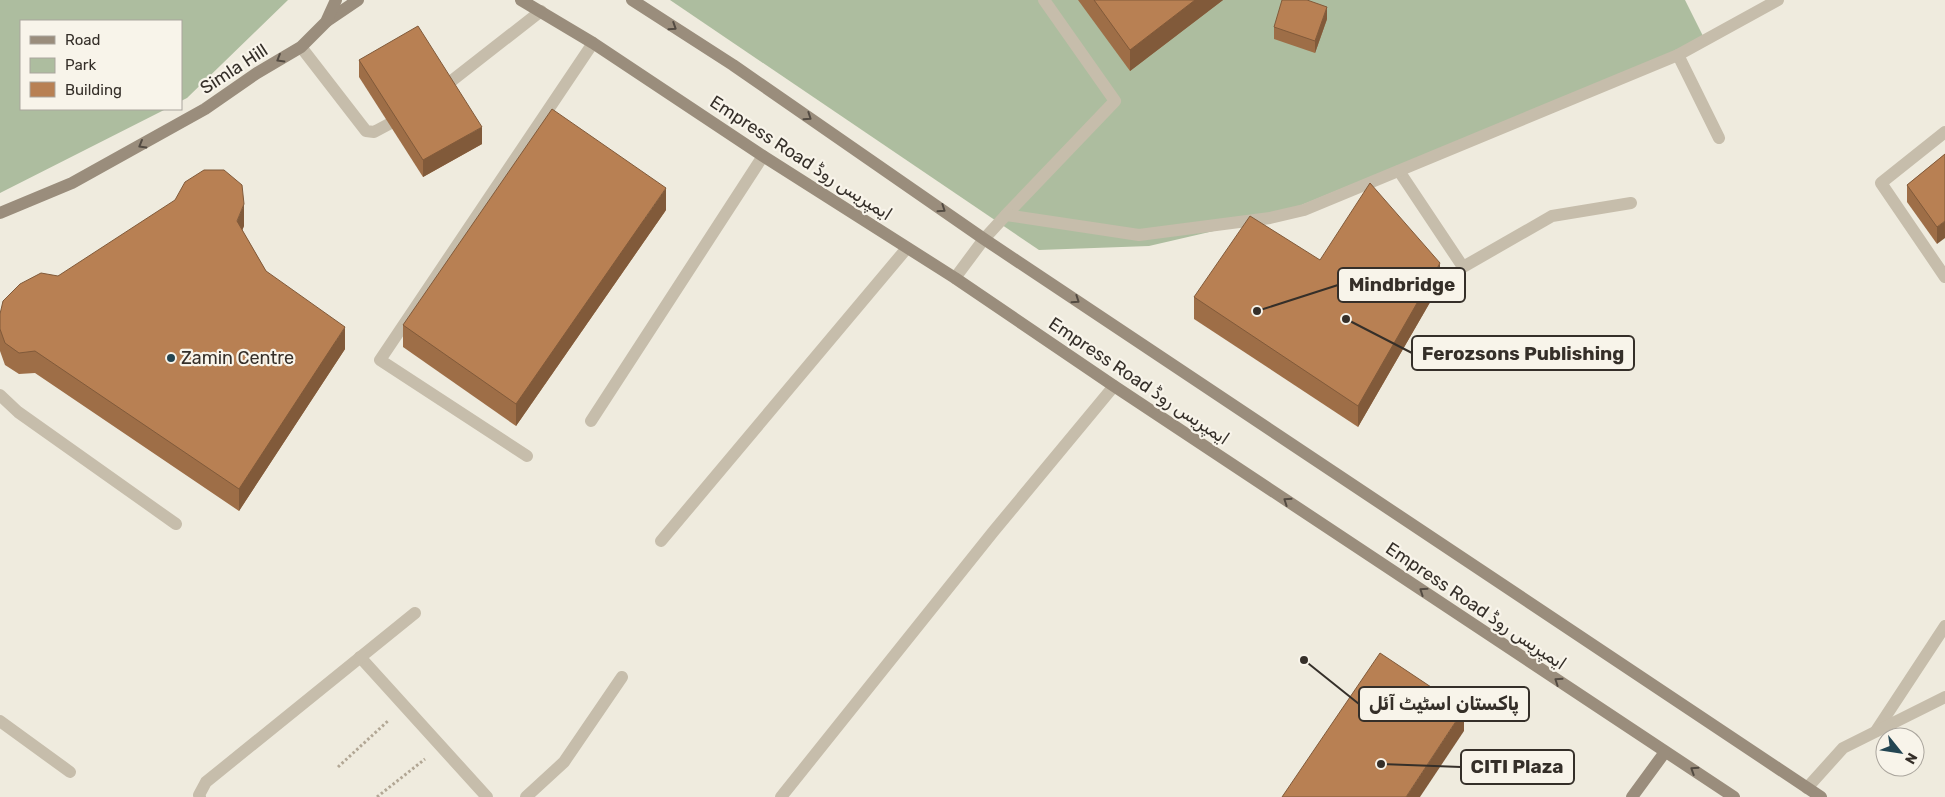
<svg xmlns="http://www.w3.org/2000/svg" width="1945" height="797" viewBox="0 0 1945 797" font-family="Rubik,Vazirmatn,sans-serif">
<style>
.green{fill:#adbd9f}
.lines{fill:none;stroke-linecap:round;stroke-linejoin:round}
.path{stroke:#b2a795;stroke-width:3;stroke-dasharray:2.5 2.5;stroke-linecap:butt}
.lane{stroke:#c6bdab;stroke-width:12}
.street{stroke:#c6bdab;stroke-width:12}
.secondary{stroke:#9a8d7c;stroke-width:12}
.wall{fill:#9e6e47}
.shaded-wall{fill:#815a3a}
.building{fill:#b88053;stroke:#815a3a}
.oneway{stroke:#534b42}
.poi-dot{fill:#234552;stroke:#f8f4ea;stroke-width:2}
.labels{text-anchor:middle;dominant-baseline:central;stroke-width:4.5;stroke-linejoin:round;paint-order:stroke}
.street-label{font-size:18px;fill:#352f29;stroke:#f8f4ea}
.poi-label{font-size:18px;fill:#352f29;stroke:#f8f4ea;text-anchor:start}
.leader{fill:none;stroke:#352f29;stroke-width:2}
.callout-dot{fill:#352f29;stroke:#f8f4ea;stroke-width:2}
.callout{fill:#f8f4ea;stroke:#352f29;stroke-width:2}
.callout-label{font-size:19px;text-anchor:middle;font-weight:bold;fill:#352f29}
</style>
<rect width="100%" height="100%" fill="#efebde"/>
<g class="green">
<polygon points="0,0 288,0 187,98 181,101 181,21 21,21 21,109 166,109 0,193"/>
<polygon points="670,0 1685,0 1705,40 1270,218 1149,246 1039,250"/>
</g>
<g class="lines">
<g class="path">
<polyline points="338,767 389,720"/>
<polyline points="377,797 425,759"/>
</g>
<g class="lane">
<polyline points="301,47 366,131 374,132 389,124"/>
<polyline points="445,86 541,11"/>
<polyline points="1945,132 1881,183 1945,277"/>
<polyline points="1006,215 1115,101 1044,0"/>
<polyline points="0,395 18,412 176,524"/>
<polyline points="0,721 70,772"/>
<polyline points="1876,731 1945,626"/>
<polyline points="1807,788 1843,748 1945,697"/>
</g>
<g class="street">
<polyline points="1678,55 1719,138"/>
<polyline points="1399,171 1463,267 1552,216 1631,203"/>
<polyline points="955,278 984,239 1006,215 1139,235 1270,218 1304,210 1678,55 1778,0"/>
<polyline points="591,421 763,156"/>
<polyline points="527,456 380,360 593,43"/>
<polyline points="661,541 907,248"/>
<polyline points="360,657 487,797"/>
<polyline points="200,797 199,795 206,782 415,613"/>
<polyline points="526,797 564,762 622,677"/>
<polyline points="781,797 993,532 1114,386"/>
</g>
<g class="secondary">
<polyline points="521,0 593,43 763,156 955,278 1114,386 1734,797"/>
<polyline points="632,0 733,65 984,239 1821,797"/>
<polyline points="327,21 358,0"/>
<polyline points="0,213 72,183 205,109 257,73 301,47 326,22 336,0"/>
<polyline points="1632,797 1665,752"/>
</g>
</g>
<g class="wall">
<polygon points="1078,0 1223,0 1130,71"/>
<polygon points="1327,19 1315,53 1274,39 1274,27"/>
<polygon points="359,60 482,144 423,177 359,77"/>
<polygon points="1945,154 1937,244 1907,202 1907,185"/>
<polygon points="666,210 516,426 403,347 403,325"/>
<polygon points="244,226 242,230 266,271 345,349 239,511 35,373 19,374 5,365 0,351 0,314 58,276"/>
<polygon points="1320,260 1440,285 1358,427 1194,319 1194,297"/>
</g>
<g class="shaded-wall">
<polygon points="1195,0 1223,0 1130,71 1130,50"/>
<polygon points="1327,7 1327,19 1315,53 1315,41"/>
<polygon points="482,127 482,144 423,177 423,160"/>
<polygon points="666,188 666,210 516,426 516,404"/>
<polygon points="244,204 244,226 237,243 237,221"/>
<polygon points="1945,221 1945,238 1937,244 1937,227"/>
<polygon points="1440,263 1440,285 1358,427 1358,406"/>
<polygon points="345,327 345,349 239,511 239,489"/>
<polygon points="1464,709 1464,731 1420,797 1406,797"/>
</g>
<g class="building">
<polygon points="1094,0 1195,0 1130,50"/>
<polygon points="1282,0 1307,0 1327,7 1315,41 1274,27"/>
<polygon points="418,26 482,127 423,160 359,60"/>
<polygon points="552,109 666,188 516,404 403,325"/>
<polygon points="1945,154 1945,221 1937,227 1907,185"/>
<polygon points="204,170 224,170 242,185 244,204 237,221 266,271 345,327 239,489 35,351 19,353 5,343 0,329 0,314 3,301 20,284 41,273 58,276 175,200 185,182"/>
<polygon points="1370,183 1440,263 1358,406 1194,297 1250,216 1320,260"/>
<polygon points="1380,653 1464,709 1406,797 1282,797"/>
</g>
<defs><path id="oneway-chevron" d="M-2-3.5L2.5 0L-2 3.5" fill="none" stroke-width="1.6" stroke-linecap="round" stroke-linejoin="round" transform="scale(1.25)"/></defs>
<g class="oneway">
<use href="#oneway-chevron" transform="translate(673 27) rotate(33)"/>
<use href="#oneway-chevron" transform="translate(280 59) rotate(149)"/>
<use href="#oneway-chevron" transform="translate(808 117) rotate(34)"/>
<use href="#oneway-chevron" transform="translate(142 145) rotate(150)"/>
<use href="#oneway-chevron" transform="translate(942 209) rotate(34)"/>
<use href="#oneway-chevron" transform="translate(1076 300) rotate(34)"/>
<use href="#oneway-chevron" transform="translate(1287 501) rotate(-146)"/>
<use href="#oneway-chevron" transform="translate(1423 591) rotate(-146)"/>
<use href="#oneway-chevron" transform="translate(1558 681) rotate(-146)"/>
<use href="#oneway-chevron" transform="translate(1694 770) rotate(-147)"/>
</g>
<circle class="poi-dot" cx="171" cy="358" r="5"/>
<g class="labels">
<g class="street-label">
<text transform="translate(234 69) rotate(-33)">Simla Hill</text>
<text transform="translate(801 158) rotate(33)">Empress Road ایمپریس روڈ</text>
<text transform="translate(1139 381) rotate(34)">Empress Road ایمپریس روڈ</text>
<text transform="translate(1476 606) rotate(34)">Empress Road ایمپریس روڈ</text>
</g>
<g class="poi-label">
<text x="181" y="358">Zamin Centre</text>
</g>
</g>
<path class="leader" d="M1257 311L1338 285M1346 319L1412 353M1304 660L1359 704M1381 764L1461 767"/>
<g class="callout-dot">
<circle cx="1257" cy="311" r="5"/>
<circle cx="1346" cy="319" r="5"/>
<circle cx="1304" cy="660" r="5"/>
<circle cx="1381" cy="764" r="5"/>
</g>
<g class="callout">
<rect x="1338" y="268" width="127" height="34" rx="5"/>
<rect x="1412" y="336" width="222" height="34" rx="5"/>
<rect x="1359" y="687" width="170" height="34" rx="5"/>
<rect x="1461" y="750" width="113" height="34" rx="5"/>
</g>
<g class="callout-label">
<text x="1402" y="291">Mindbridge</text>
<text x="1523" y="360">Ferozsons Publishing</text>
<text x="1444" y="710">پاکستان اسٹیٹ آئل</text>
<text x="1517" y="773">CITI Plaza</text>
</g>
<rect x="20" y="20" width="162" height="90" fill="#f8f4ea" stroke="#aaa59d"/>
<rect x="30" y="36" width="25" height="8" fill="#9a8d7c" stroke="#aaa59d"/>
<text x="65" y="45" font-size="15" fill="#352f29">Road</text>
<rect x="30" y="58" width="25" height="15" fill="#adbd9f" stroke="#aaa59d"/>
<text x="65" y="70" font-size="15" fill="#352f29">Park</text>
<rect x="30" y="82" width="25" height="15" fill="#b88053" stroke="#aaa59d"/>
<text x="65" y="95" font-size="15" fill="#352f29">Building</text>
<g transform="translate(1900 752) rotate(120)"><circle r="24" fill="#f8f4ea" stroke="#aaa59d"/>
<path d="M0-4L9 19L0 12L-9 19Z" fill="#234552"/>
<text y="-8" font-size="14" font-weight="bold" text-anchor="middle" fill="#352f29">N</text>
</g>
</svg>
